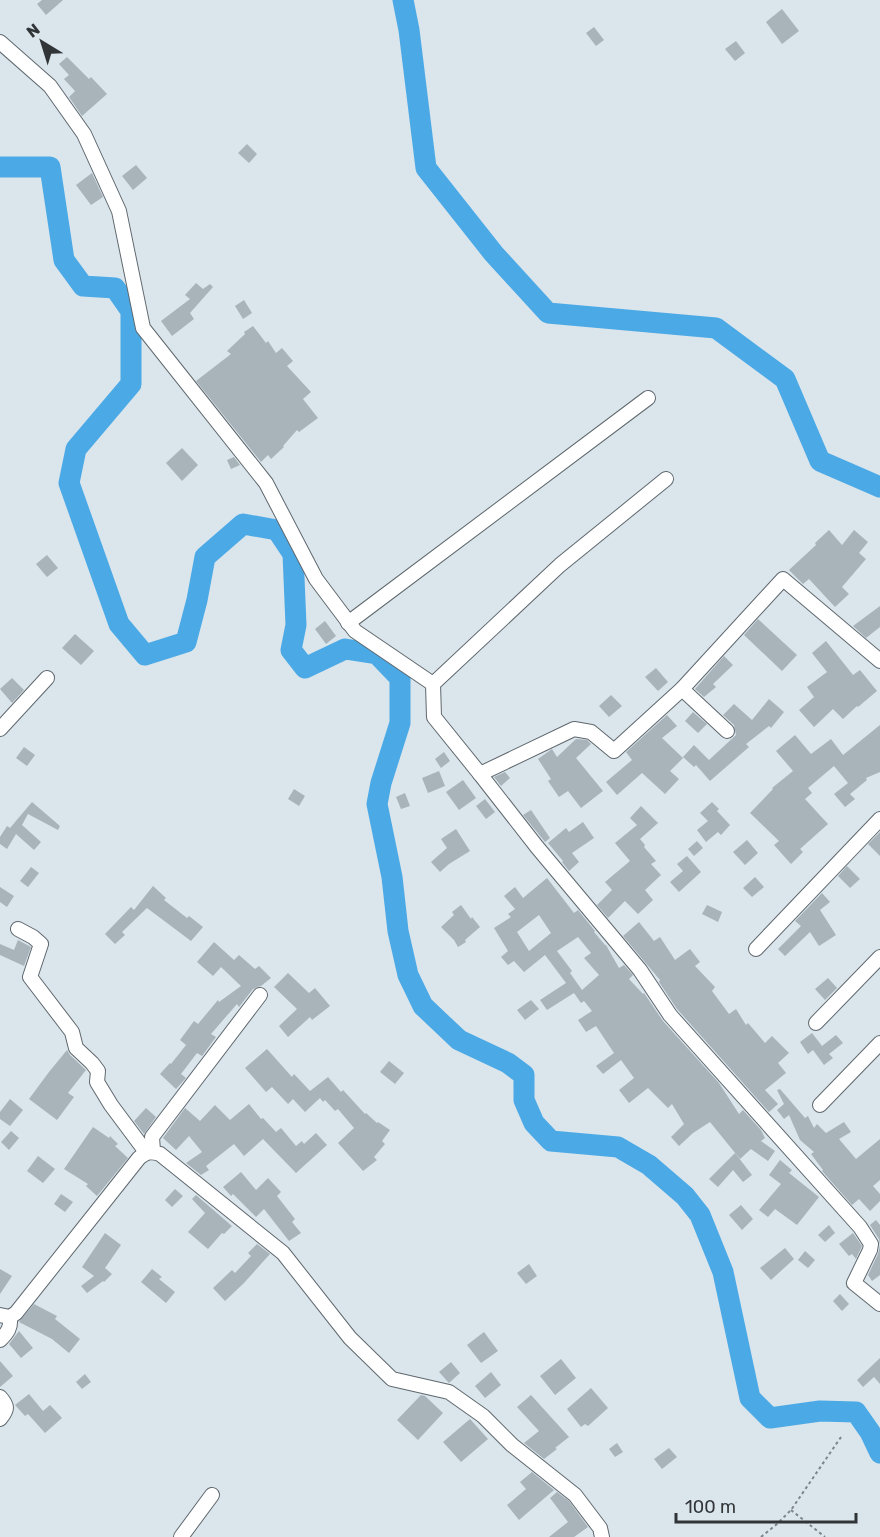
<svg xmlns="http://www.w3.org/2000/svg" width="880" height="1537" viewBox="0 0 880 1537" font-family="Rubik,sans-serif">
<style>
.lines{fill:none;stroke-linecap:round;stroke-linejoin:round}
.river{stroke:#4ba9e6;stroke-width:21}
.building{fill:#a9b3ba;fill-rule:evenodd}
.street-casing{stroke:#5f686e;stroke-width:16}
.path{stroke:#7f868b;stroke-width:2;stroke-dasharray:3 3;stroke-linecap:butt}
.street{stroke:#fff;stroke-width:14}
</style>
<rect width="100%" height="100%" fill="#dae5ec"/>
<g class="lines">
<g class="river">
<polyline points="403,0 409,30 426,168 494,254 548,313 716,328 785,379 820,461 880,487"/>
<polyline points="0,167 50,167 64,260 83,286 115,288 131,311 131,384 76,449 69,483 119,624 145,655 186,642 197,600 205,557 243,524 277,530 293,554 296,625 291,650 305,668 345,649 377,654 400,678 400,723 381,783 377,804 392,877 398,931 408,975 423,1006 459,1040 508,1063 524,1075 524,1100 534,1123 551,1141 618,1147 649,1165 685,1196 700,1215 723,1272 750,1398 770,1418 820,1411 856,1412 870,1432 880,1453"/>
</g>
</g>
<g class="building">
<polygon points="42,0 63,0 46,15 37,4"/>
<polygon points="782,9 799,31 782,44 766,22"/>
<polygon points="594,27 604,40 596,46 586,33"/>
<polygon points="736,41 745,53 735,61 725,49"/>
<polygon points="67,57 89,79 91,77 107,94 82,116 69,97 75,91 64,79 69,75 59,64"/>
<polygon points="247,144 257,154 249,163 238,153"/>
<polygon points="136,165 147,178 133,190 122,176"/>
<polygon points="92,173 103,197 91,205 76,185"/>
<polygon points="196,283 203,289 210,284 213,287 190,313 194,319 172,336 161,321 190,299 185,295"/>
<polygon points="244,300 252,313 243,319 235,306"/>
<polygon points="253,326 266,343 268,341 276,353 282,348 293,361 287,366 311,392 303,399 318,418 299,432 297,430 283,446 284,447 271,459 268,455 261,462 196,381 231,354 227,351 245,334 244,332"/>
<polygon points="182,448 198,465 182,481 166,463"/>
<polygon points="234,457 240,465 231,469 227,460"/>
<polygon points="829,530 842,545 854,530 868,542 859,553 866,559 842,587 849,594 835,607 809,579 803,584 789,570 816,545 815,543"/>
<polygon points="47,555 58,568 47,577 36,564"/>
<polygon points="880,606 880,627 866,638 853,626"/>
<polygon points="758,619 797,655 782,671 744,635"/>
<polygon points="325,621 336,636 326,644 315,629"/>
<polygon points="75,634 94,651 81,665 62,648"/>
<polygon points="826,641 853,675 860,670 877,691 858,707 857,706 843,719 833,709 814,727 799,710 814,697 807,687 827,672 812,653"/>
<polygon points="724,656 733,665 713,684 716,687 704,697 695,689"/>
<polygon points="656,668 668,682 658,691 645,677"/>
<polygon points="12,678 24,690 12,703 0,689"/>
<polygon points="611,695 622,706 609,717 599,706"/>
<polygon points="769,699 784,712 771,728 769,726 746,744 749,747 710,781 696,765 694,767 683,757 694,745 709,760 736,735 734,725 723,715 734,704 752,720"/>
<polygon points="693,712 707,724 698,733 685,721"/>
<polygon points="667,715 677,726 662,738 683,758 670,771 679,779 665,794 642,773 617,795 606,782 632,760 626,752"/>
<polygon points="880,725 880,772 866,778 867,780 850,794 855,799 845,807 834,794 848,783 834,766 808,788 812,793 805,799 828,824 800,849 803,852 791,864 774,845 779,841 750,813 773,789 772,788 793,771 776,751 795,735 811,754 831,739 843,755"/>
<polygon points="576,739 587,740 591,744 576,758 603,791 581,808 568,791 559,797 548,781 551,779 538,759 552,749 557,757"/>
<polygon points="24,747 35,755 27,766 16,758"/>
<polygon points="444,752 450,761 441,768 435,759"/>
<polygon points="439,771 445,786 428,793 422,778"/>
<polygon points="505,772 510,778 501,786 494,777"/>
<polygon points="463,780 476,798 459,810 446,792"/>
<polygon points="294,789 305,796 299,806 288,799"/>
<polygon points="405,793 410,806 401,809 396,797"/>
<polygon points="485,799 495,812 486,819 476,806"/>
<polygon points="32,802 60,826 58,830 28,814 22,825 41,842 34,850 16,834 7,849 0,844 0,837 7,826 10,828"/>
<polygon points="712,802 719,809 717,811 730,825 721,835 718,832 706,842 697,830 708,821 700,813"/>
<polygon points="641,806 658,823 640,839 645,845 644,847 656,861 651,864 661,875 645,890 653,900 638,914 625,901 608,918 597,905 612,890 605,882 630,861 615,843 637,825 630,818"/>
<polygon points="531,810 550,838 545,842 523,815"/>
<polygon points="583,822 594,838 572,853 579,862 569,871 562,862 563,861 548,843 566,828 569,832"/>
<polygon points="456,829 470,851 449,864 440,872 431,862 447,848 441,839"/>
<polygon points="880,832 880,856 868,844"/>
<polygon points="747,840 758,853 745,865 733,852"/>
<polygon points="697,841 703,848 694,856 688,849"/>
<polygon points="687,856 701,872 679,892 670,882 683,871 677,864"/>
<polygon points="847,866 860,879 850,888 838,876"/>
<polygon points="31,867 39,873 28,887 20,881"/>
<polygon points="755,877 764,887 752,897 743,888"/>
<path d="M547,878L574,913L578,910L595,931L594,932L605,945H606L619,968L624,965L633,975L629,979L643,994L644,993L663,1021L719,1083L739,1114L743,1110L761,1130L765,1138L761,1141L775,1151L768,1161L751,1149L740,1159L710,1122L693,1133L679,1146L671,1137L684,1124L672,1104L668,1108L648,1088L629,1103L619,1090L634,1078L621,1060L603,1074L596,1066L614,1053L596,1026L586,1032L578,1020L592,1011L584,1001L581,1003L574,993L547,1010L540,1000L566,983L545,955L524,972L514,961L508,965L501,957L508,951L494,928L511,917L508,914L515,909L504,896L515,887L523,898ZM539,915L551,933L529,951L517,932ZM578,937L591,953L584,958L599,975L582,990L570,973L572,971L557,951Z"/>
<polygon points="153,886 166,898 164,900 187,918 189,916 203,927 191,941 147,908 122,932 125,935 115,944 105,934 131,907 134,910"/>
<polygon points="0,887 14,896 7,907 0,902"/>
<polygon points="822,893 830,902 820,910 836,935 819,946 810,932 785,956 778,949 801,926 795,921"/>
<polygon points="461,905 471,919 472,917 480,927 465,940 466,942 458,947 454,940 441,927 454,915 452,912"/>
<polygon points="707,905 722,912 718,922 702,914"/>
<polygon points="639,922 654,941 660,937 675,960 690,949 700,962 695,966 715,987 712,991 729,1014 736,1009 746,1025 748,1023 765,1043 772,1036 789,1053 778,1063 786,1073 765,1090 778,1104 769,1112 677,1009 659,982 660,980 623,936"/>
<polygon points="18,940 31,947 24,966 0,955 0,944 14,950"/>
<polygon points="214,942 234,960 239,955 255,969 259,966 271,978 261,986 257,987 253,989 239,1007 237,1004 211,1034 216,1037 202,1056 197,1053 181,1074 186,1078 176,1089 160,1074 170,1063 171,1064 186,1045 180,1040 194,1021 198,1024 218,1000 219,1002 241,986 221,967 213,976 197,962"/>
<polygon points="288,973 309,993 315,988 330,1006 312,1020 310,1017 288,1037 279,1026 297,1009 274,987"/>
<polygon points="828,978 837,988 825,1000 815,989"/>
<polygon points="531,1000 539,1009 525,1020 517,1010"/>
<polygon points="812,1033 822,1046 836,1035 843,1043 829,1054 833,1058 824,1065 813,1050 808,1054 800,1042"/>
<polygon points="267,1049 292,1077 294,1074 310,1091 328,1077 341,1092 343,1090 365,1114 366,1113 377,1123 378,1122 390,1130 382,1141 385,1144 374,1157 377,1160 363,1171 338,1143 354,1128 338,1109 335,1111 325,1100 323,1102 320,1098 305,1112 293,1099 288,1104 272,1087 266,1092 245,1068"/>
<polygon points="67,1050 70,1055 86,1070 68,1093 74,1097 57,1120 29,1099 49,1072"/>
<polygon points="389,1061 404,1073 395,1084 380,1072"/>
<polygon points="780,1089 805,1118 808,1116 814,1128 817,1124 826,1133 844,1122 851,1132 839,1139 856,1159 880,1139 880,1180 873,1186 880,1194 880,1201 870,1211 859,1199 852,1205 822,1171 823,1170 811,1154 814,1152 800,1140 789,1115 784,1119 777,1110 784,1104 777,1090"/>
<polygon points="10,1099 23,1110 10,1126 0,1119 0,1112"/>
<polygon points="249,1104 261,1119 263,1118 276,1132 281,1128 296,1146 302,1141 304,1144 316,1133 327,1145 296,1173 263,1139 244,1156 234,1144 206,1166 209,1170 201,1175 186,1163 202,1152 189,1136 176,1150 163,1138 185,1108 200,1121 215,1105 230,1120"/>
<polygon points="146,1108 156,1117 144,1134 134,1121"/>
<polygon points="93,1127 109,1138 110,1136 118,1144 115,1146 128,1158 97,1196 86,1186 88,1184 64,1169"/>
<polygon points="11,1131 19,1138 9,1150 1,1142"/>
<polygon points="735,1153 752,1175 743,1182 733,1170 718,1187 709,1179"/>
<polygon points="38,1156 55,1169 43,1183 27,1171"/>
<polygon points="780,1160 792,1170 789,1173 819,1197 797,1225 775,1209 768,1217 759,1210 781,1184 769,1175"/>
<polygon points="241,1172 256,1190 268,1178 281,1192 277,1196 295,1219 292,1222 301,1233 289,1241 264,1209 256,1217 233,1194 231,1196 223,1187"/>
<polygon points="175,1189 183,1196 172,1207 165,1200"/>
<polygon points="61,1194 73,1202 65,1212 54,1204"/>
<polygon points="196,1195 232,1226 224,1234 222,1233 208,1249 188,1232 205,1213 192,1199"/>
<polygon points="741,1205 753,1219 742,1230 729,1215"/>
<polygon points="876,1220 880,1225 880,1275 872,1281 868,1275 878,1254 880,1245 879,1239 870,1225"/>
<polygon points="829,1225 835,1233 825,1242 818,1235"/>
<polygon points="105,1233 121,1245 105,1268 112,1274 104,1282 103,1281 87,1293 81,1286 94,1276 82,1267"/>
<polygon points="853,1233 862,1246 856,1259 852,1254 849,1256 839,1244"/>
<polygon points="257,1244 270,1254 244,1283 225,1301 213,1288 232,1270 235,1273 251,1256 248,1253"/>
<polygon points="785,1248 794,1259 771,1280 760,1268"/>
<polygon points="805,1251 815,1260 808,1268 798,1260"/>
<polygon points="529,1264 537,1276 526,1284 517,1273"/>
<polygon points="0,1269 12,1276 0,1294"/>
<polygon points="152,1269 162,1277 159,1279 175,1292 166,1303 141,1282"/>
<polygon points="840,1294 849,1304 842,1311 833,1301"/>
<polygon points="34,1304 57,1316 55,1319 80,1339 69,1353 52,1339 19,1322"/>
<polygon points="19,1331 33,1348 21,1358 9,1344"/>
<polygon points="484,1332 498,1351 481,1363 467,1345"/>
<polygon points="880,1358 880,1384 874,1377 863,1387 857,1380"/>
<polygon points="561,1359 576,1378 555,1395 540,1376"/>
<polygon points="0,1361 13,1376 0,1387"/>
<polygon points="451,1362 460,1373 449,1383 439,1372"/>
<polygon points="491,1372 501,1385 485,1398 475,1386"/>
<polygon points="85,1374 91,1382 82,1389 76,1382"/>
<polygon points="591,1388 608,1408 588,1426 585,1424 581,1427 567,1409"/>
<polygon points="29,1394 43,1411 50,1405 62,1418 45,1433 28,1414 25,1416 15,1405"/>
<polygon points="421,1395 425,1396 443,1413 418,1440 397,1420"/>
<polygon points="531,1395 569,1437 555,1448 557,1449 544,1459 524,1443 539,1431 517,1407"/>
<polygon points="470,1419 488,1439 461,1462 443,1442"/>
<polygon points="617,1443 623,1452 615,1457 609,1449"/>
<polygon points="669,1448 677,1457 662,1469 654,1459"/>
<polygon points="532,1472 554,1490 519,1520 507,1505 526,1489 520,1482"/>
<polygon points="557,1492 569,1501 588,1527 574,1537 549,1537 568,1522 550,1498"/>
</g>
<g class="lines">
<defs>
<g id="street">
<polyline points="0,42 50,86 84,134 119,211 143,328 266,483 316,579 355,631 433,684 434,717 480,774"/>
<polyline points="348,623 648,398"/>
<polyline points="433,684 560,565 666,479"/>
<polyline points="682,689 783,579 880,661"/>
<polyline points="0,729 47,678"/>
<polyline points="727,731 682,689 614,751 591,732 574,729 480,774 537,847 640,970 670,1015 860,1227 871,1244 870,1250 854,1283 880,1304"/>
<polyline points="18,929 33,937 41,944 30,977 72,1032 76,1048 92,1063 98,1071 97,1082 111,1105 146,1152"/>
<polyline points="756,949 880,819"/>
<polyline points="816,1023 880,957"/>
<polyline points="820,1105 880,1043"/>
<polyline points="153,1151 152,1137 260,995"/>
<path d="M0,1315L10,1317L16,1313L139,1158C146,1152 150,1151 160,1154L283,1253L350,1338L392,1379L449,1392L483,1416L512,1445L575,1495L600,1528L602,1537"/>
<path d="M0,1340C8,1332 11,1328 10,1317"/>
<path d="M0,1397C8,1406 8,1409 0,1419"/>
<polyline points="181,1537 212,1495"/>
</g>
</defs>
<use href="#street" class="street-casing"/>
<g class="path">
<polyline points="791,1510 825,1537"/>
<polyline points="761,1537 777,1524 791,1510 841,1437"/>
</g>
<use href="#street" class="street"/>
</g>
<g transform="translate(42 42) rotate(322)" stroke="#dae5ec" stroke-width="4.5" paint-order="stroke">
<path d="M0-4.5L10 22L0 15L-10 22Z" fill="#313538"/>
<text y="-9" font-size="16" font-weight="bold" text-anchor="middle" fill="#313538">N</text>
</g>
<path d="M676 1513v9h180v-9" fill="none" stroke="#313538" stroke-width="3"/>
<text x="685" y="1513" font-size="18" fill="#313538" stroke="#dae5ec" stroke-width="4.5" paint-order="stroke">100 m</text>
</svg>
